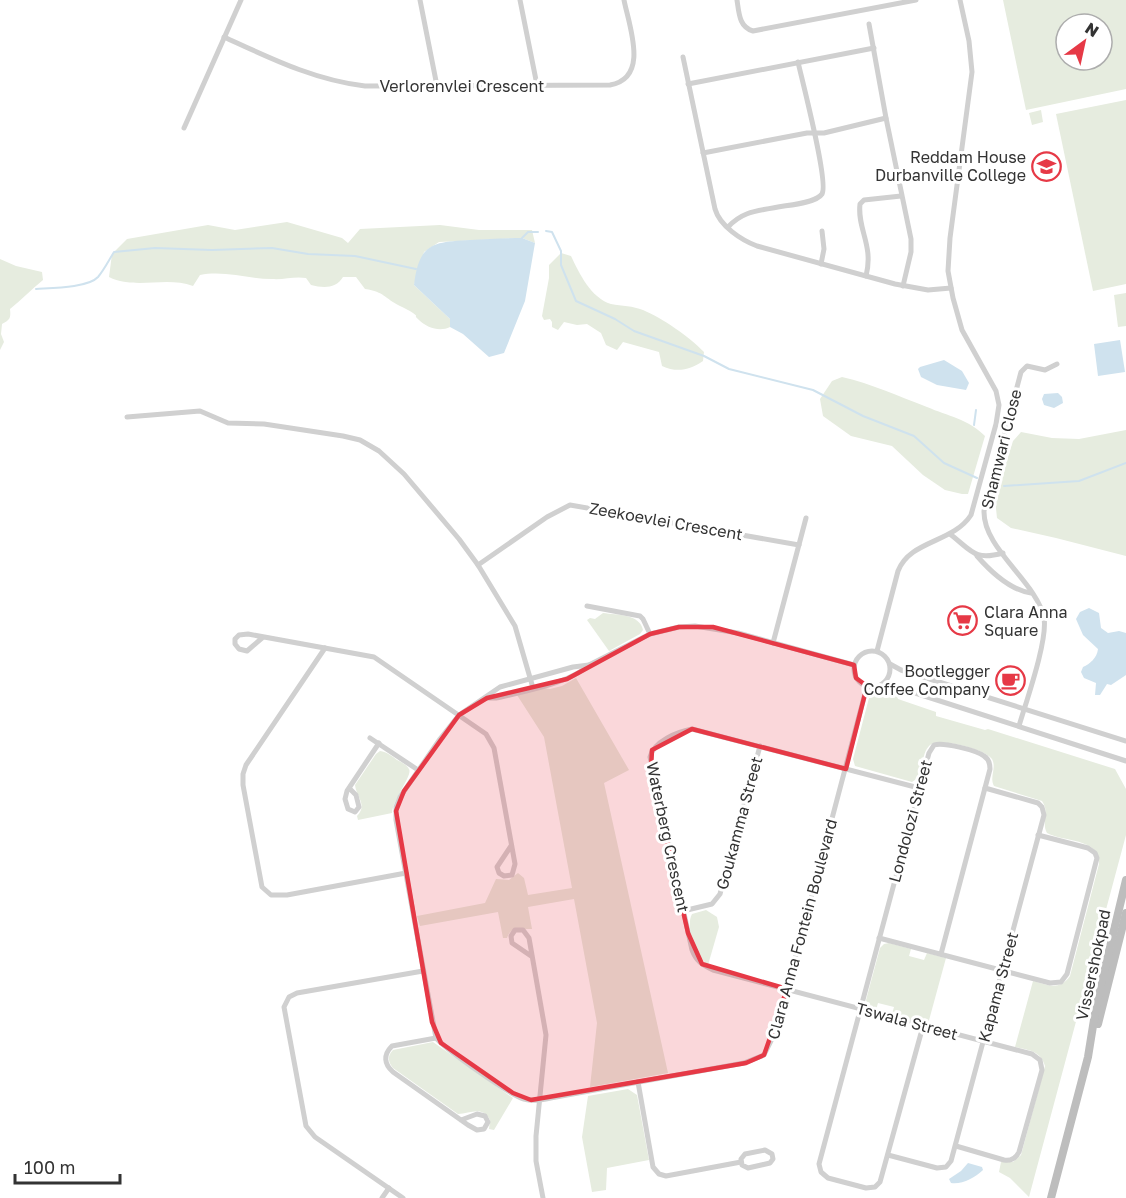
<svg xmlns="http://www.w3.org/2000/svg" width="1126" height="1198" viewBox="0 0 1126 1198" font-family="'Golos Text',sans-serif">
<style>
.green{fill:#e6ecdf;fill-rule:evenodd}
.water{fill:#cfe2ee}
.lines{fill:none;stroke-linecap:round;stroke-linejoin:round}
.stream{stroke:#cfe2ee;stroke-width:2}
.minor{stroke:#d0d0d0;stroke-width:5}
.secondary{stroke:#bdbdbd;stroke-width:8}
.marked{fill:#e63946;fill-opacity:0.2;stroke:#e63946;stroke-width:4.5;stroke-linejoin:round}
.labels{text-anchor:middle;dominant-baseline:central;stroke-width:6;stroke-linejoin:round;paint-order:stroke}
.street-label{font-size:16px;fill:#333;stroke:#fff}
.poi-label{font-size:16px;fill:#333;stroke:#fff;text-anchor:end}
</style>
<rect width="100%" height="100%" fill="#fff"/>
<g class="green">
<path d="M1003,0H1126V89L1026,110ZM1066,24H1102V60H1066Z"/>
<polygon points="1126,100 1126,284 1093,291 1056,114"/>
<polygon points="1041,110 1043,122 1032,125 1029,113"/>
<path d="M287,222L342,238L348,243L360,229L440,225L479,230H532L535,243L522,238L439,242L424,252L414,285L450,319V327C440,332 427,328 419,320C412,314 420,318 413,313C409,310 404,308 400,306C384,298 385,292 365,289L356,277H343C336,289 323,288 311,285L306,278C294,276 284,280 272,279C248,279 224,270 200,275L193,286C166,276 135,290 109,277L112,254L127,239L208,225L235,230Z"/>
<path d="M561,253L571,256C579,273 591,298 611,304C622,306 633,306 643,310C662,318 690,337 704,352L703,361C690,370 677,373 662,366L659,352L623,342L617,350L606,345L601,333L587,324L577,325L564,322L558,330L552,327V322L550,319L544,320L542,316L549,278V265Z"/>
<path d="M0,259L16,266L42,272L43,280C31,290 22,299 10,309C11,318 10,320 2,324L1,334L4,342L0,350Z"/>
<polygon points="1126,293 1126,326 1118,327 1114,295"/>
<path d="M842,377C872,384 898,396 927,407C948,416 968,419 985,436L968,494H962L945,490L923,475L892,446L851,436L823,416L820,399L832,381Z"/>
<polygon points="1126,430 1126,556 1056,538 1011,528 997,518 995,499 1013,441 1021,432 1052,438 1079,439"/>
<path d="M603,613C617,615 640,614 643,630L640,634L609,651L587,620L590,618L595,619Z"/>
<path d="M576,678L629,770L604,783L668,1073L590,1087L597,1023L574,899L528,907L532,929C521,930 512,924 507,938H503L498,912L420,926L417,916L485,903L496,879L509,880L518,873L524,878L528,895L572,888L544,737L517,695L544,688L550,689L562,686Z"/>
<path d="M890,689L902,693L897,696L898,699L936,712V716L985,730L988,729L1115,769L1126,789V835L1029,1197L1010,1178L999,1172L1001,1162H1013L1021,1155L1045,1066C1041,1051 1029,1050 1015,1047L1033,981C1047,985 1060,991 1070,976L1099,864C1101,838 1063,842 1047,833C1041,822 1050,812 1042,801L994,786C989,777 997,768 992,759C986,749 938,737 930,745C919,755 926,775 912,782L855,766L853,759L869,698L874,694Z"/>
<path d="M380,751C387,752 392,756 397,760C401,762 407,765 409,769C413,775 393,799 392,813L358,820L357,816C368,805 356,796 355,785L376,754Z"/>
<path d="M706,910L717,917L719,927L708,965C696,957 685,926 692,914Z"/>
<polygon points="889,943 911,949 909,956 924,960 927,953 946,958 928,1024 892,1014 894,1007 878,1003 876,1010 868,1006 866,1000 880,948 884,944"/>
<path d="M433,1042L513,1098L494,1130L489,1129L490,1120C482,1105 470,1114 458,1114L393,1068C388,1062 387,1056 393,1050Z"/>
<polygon points="628,1089 637,1095 649,1160 607,1168 606,1190 592,1192 582,1137 588,1096"/>
</g>
<g class="water">
<path d="M522,238L535,243L525,301L504,353L489,357L463,334L450,327V319L414,285C419,243 433,242 470,240C487,239 505,238 522,238Z"/>
<polygon points="1120,340 1125,372 1098,376 1094,344"/>
<polygon points="944,360 962,371 969,383 966,390 937,385 921,377 918,369 920,367"/>
<polygon points="1058,393 1062,397 1063,403 1054,408 1044,405 1042,399 1044,394"/>
<path d="M1089,608L1099,613L1101,628L1108,633L1119,631L1126,633V675L1111,685L1107,684L1100,695H1095L1096,683L1084,678L1081,672L1083,667C1090,664 1097,658 1098,649L1083,635L1076,619L1080,612Z"/>
<path d="M968,1163L982,1167L983,1170C975,1178 961,1185 951,1183L949,1179L961,1171Z"/>
</g>
<g class="lines">
<g class="stream">
<polyline points="546,231 552,232 561,251 561,265 576,301 615,319 634,331 704,356 729,369 813,390 863,416 914,436 944,463 977,478"/>
<polyline points="522,238 528,232 538,232"/>
<path d="M36,289C51,288 88,288 98,277C104,270 109,260 114,252L155,248L212,250L272,248L308,254L355,256L416,269"/>
<polyline points="974,425 976,410"/>
<polyline points="1004,486 1079,481 1126,463"/>
</g>
<g class="minor">
<polyline points="420,0 437,86"/>
<polyline points="520,0 537,85"/>
<path d="M737,0C739,13 739,27 753,31L916,0"/>
<polyline points="869,24 886,118 911,239 911,252 903,286"/>
<path d="M224,37C270,58 314,80 365,86L610,85C650,78 629,26 624,0"/>
<path d="M683,57L715,209C720,226 741,240 757,246L895,284L928,290L951,288"/>
<polyline points="688,84 874,48"/>
<polyline points="184,128 241,0"/>
<polyline points="703,153 807,133 824,133 886,118"/>
<path d="M728,227C743,211 757,211 778,207C789,205 816,203 822,194C829,183 802,80 798,62"/>
<polyline points="821,264 824,249 822,231"/>
<path d="M866,276C874,245 857,229 860,204L864,200L901,196"/>
<polyline points="127,417 200,411 228,423 264,424 343,436 360,440 379,451 404,474 459,539 478,565 515,626 533,688"/>
<path d="M950,534C972,551 974,561 1003,553"/>
<path d="M977,556C991,572 1010,590 1031,593"/>
<polyline points="478,565 547,517 570,505 799,545"/>
<polyline points="587,606 640,616 643,619 650,634"/>
<polyline points="262,638 247,651 239,649 235,644 235,639 239,635 248,634 374,657 486,734 494,748 515,864 512,875 504,876 499,873 497,867 511,846"/>
<polyline points="773,643 806,518"/>
<polyline points="325,648 246,765 243,774 243,785 262,887 271,895 287,895 406,873"/>
<circle cx="872" cy="669" r="18"/>
<path d="M877,651L898,571C910,540 953,543 971,515L996,424L999,405L996,391L962,330L953,298L948,271L950,238L972,72L969,41L960,0"/>
<polyline points="890,664 901,670 1126,741"/>
<path d="M589,665L573,667L500,687L459,715L440,739L400,797L396,807V820L436,1038C448,1051 508,1094 524,1099C534,1102 546,1099 556,1097L744,1063L764,1055L774,1035L787,989L867,686"/>
<polyline points="884,683 1126,761"/>
<path d="M487,698H496C523,692 570,683 589,665L650,634L679,627L695,626L738,633L854,665"/>
<path d="M1019,726C1026,702 1048,640 1044,618C1037,582 983,549 984,511L1021,372L1027,366L1045,370L1057,364"/>
<polyline points="370,738 418,770"/>
<polyline points="349,788 356,795 359,807 355,812 348,809 345,799 347,791 379,743"/>
<path d="M919,788L692,729C677,732 654,741 650,757L692,950C696,961 702,965 713,970L1032,1054L1040,1060L1042,1070L1019,1152C1016,1158 1011,1161 1004,1160L956,1146"/>
<polyline points="683,911 712,904 720,894 760,746"/>
<polyline points="879,938 1050,983 1061,982 1067,974 1097,858 1095,853 1088,848 1038,835"/>
<polyline points="531,956 512,943 511,936 515,930 523,930 529,938 546,1035 536,1136 536,1161 543,1198"/>
<path d="M923,1026L880,1182L875,1187L866,1188L828,1178L821,1172L819,1164L929,753L934,745C943,742 976,750 984,756C989,759 990,763 990,769L941,954"/>
<path d="M436,1038L392,1046C383,1055 384,1064 393,1072L468,1125L477,1130L484,1129L488,1122L485,1116L477,1114L461,1120"/>
<polyline points="638,1082 653,1167 659,1174 666,1176 741,1162"/>
<polygon points="765,1150 772,1154 773,1159 770,1163 748,1168 742,1165 741,1159 745,1154"/>
<polyline points="888,1155 937,1168 946,1167 951,1161 1044,815 1042,807 1038,803 985,788"/>
<polyline points="382,1198 389,1188"/>
<polyline points="403,1198 315,1137 306,1126 284,1007 289,997 297,993 423,971"/>
</g>
<g class="secondary">
<polyline points="1098,1024 1126,913"/>
<polyline points="1051,1198 1088,1057 1097,1001 1126,880"/>
</g>
</g>
<path class="marked" d="M679,627H713L854,665L856,678L867,686L846,769L692,729L652,750L651,769L688,933L702,964L787,989L764,1055L746,1063L531,1100L513,1093L441,1043L432,1022L396,811L404,791L459,715L487,698L567,679L650,634Z"/>
<defs>
<symbol id="school-ring" viewBox="-11 -11 22 22"><circle r="9.5" fill="#fff" stroke="#e63946" stroke-width="1.5"/><path d="M0-5L7-2L0 1L-7-2ZM-4 1L0 2.5L4 1V4Q0 6-4 4Z" fill="#e63946"/></symbol>
<symbol id="supermarket-ring" viewBox="-11 -11 22 22"><circle r="9.5" fill="#fff" stroke="#e63946" stroke-width="1.5"/><path d="M-6-5.5h2.5l.6 2H6L4.5 2H-2.5L-4.4-4H-6ZM-1.5 3.2a1.3 1.3 0 1 0 .1 0ZM3 3.2a1.3 1.3 0 1 0 .1 0Z" fill="#e63946"/></symbol>
<symbol id="cafe-ring" viewBox="-11 -11 22 22"><circle r="9.5" fill="#fff" stroke="#e63946" stroke-width="1.5"/><path d="M-5.5-4.5H6V0H3Q3 3.5 0 3.5H-2.5Q-5.5 3.5-5.5 0ZM3-3.2v2h1.7v-2ZM-6 4.5H4V6H-6Z" fill="#e63946"/></symbol>
</defs>
<g fill-rule="evenodd">
<use href="#school-ring" x="1030" y="150" width="33" height="33"/>
<use href="#supermarket-ring" x="946" y="604" width="33" height="33"/>
<use href="#cafe-ring" x="994" y="664" width="33" height="33"/>
</g>
<g class="labels">
<g class="street-label">
<text x="462" y="86">Verlorenvlei Crescent</text>
<text transform="translate(1001 449) rotate(-76)">Shamwari Close</text>
<text transform="translate(666 521) rotate(10)">Zeekoevlei Crescent</text>
<text transform="translate(910 821) rotate(-75)">Londolozi Street</text>
<text transform="translate(739 823) rotate(-75)">Goukamma Street</text>
<text transform="translate(668 837) rotate(78)">Waterberg Crescent</text>
<text transform="translate(802 929) rotate(-75)">Clara Anna Fontein Boulevard</text>
<text transform="translate(1093 965) rotate(-78)">Vissershokpad</text>
<text transform="translate(998 987) rotate(-75)">Kapama Street</text>
<text transform="translate(907 1021) rotate(15)">Tswala Street</text>
</g>
<g class="poi-label">
<text x="1026" y="157">Reddam House<tspan x="1026" dy="18">Durbanville College</tspan></text>
<text x="984" y="612" text-anchor="start">Clara Anna<tspan x="984" dy="18">Square</tspan></text>
<text x="990" y="671">Bootlegger<tspan x="990" dy="18">Coffee Company</tspan></text>
</g>
</g>
<g transform="translate(1084 42) rotate(33)"><circle r="28" fill="#ffffff" stroke="#adadad" stroke-width="1.5"/>
<path d="M0-4.5L10 22L0 15L-10 22Z" fill="#e63946"/>
<text y="-9" font-size="16" font-weight="bold" text-anchor="middle" fill="#333333">N</text>
</g>
<path d="M15 1174v9h105v-9" fill="none" stroke="#333333" stroke-width="3"/>
<text x="24" y="1174" font-size="18" fill="#333333" stroke="#ffffff" stroke-width="4.5" paint-order="stroke">100 m</text>
</svg>
